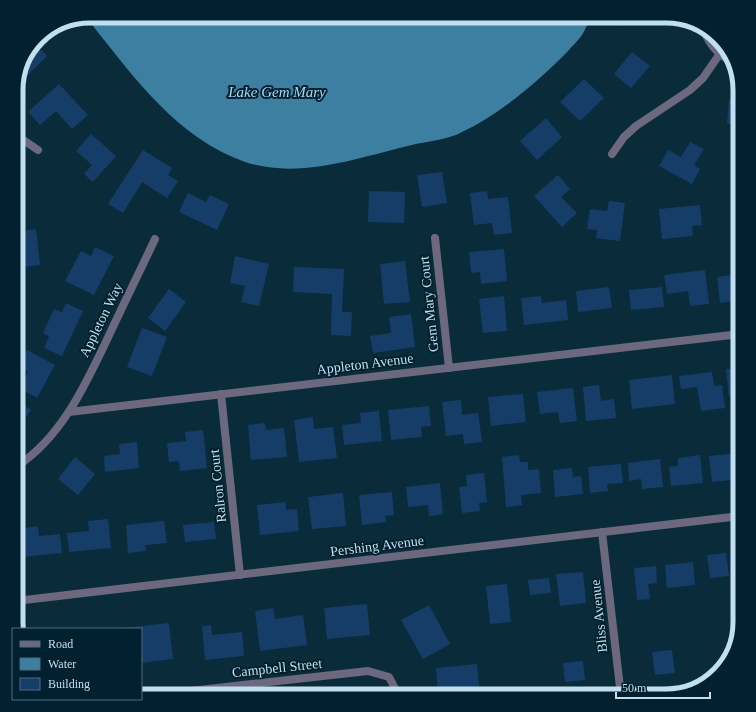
<svg xmlns="http://www.w3.org/2000/svg" width="756" height="712" viewBox="0 0 756 712" font-family="'Times New Roman',serif">
<style>
.water{fill:#3c7fa0}
.building{fill:#163d67}
.lines{fill:none;stroke-linecap:round;stroke-linejoin:round}
.minor{stroke:#6c6880;stroke-width:8}
.tertiary{stroke:#6c6880;stroke-width:8}
.labels{text-anchor:middle;dominant-baseline:central;stroke-width:4;stroke-linejoin:round;paint-order:stroke}
.street-label{font-size:14px;fill:#c1dff0;stroke:#012130}
.water-label{font-size:15px;font-style:italic;fill:#a4d9f7;stroke:#012130}
.rim{fill:none;stroke:#c1dff0;stroke-width:5}
</style>
<rect width="100%" height="100%" fill="#0a2b3a"/>
<path class="water" d="M89,16H591C588,22 586,29 582,35C578,41 572,46 568,51C539,81 500,114 462,132C448,140 428,141 412,145C360,157 299,180 245,162C178,138 136,80 93,26Z"/>
<g class="building">
<polygon points="615,16 635,16 636,24 616,26"/>
<polygon points="34,43 47,56 27,76 20,69 23,57"/>
<polygon points="632,52 650,66 631,88 614,74"/>
<polygon points="584,79 604,98 580,121 560,102"/>
<polygon points="59,84 88,115 72,129 56,111 40,125 28,112"/>
<polygon points="729,99 740,100 740,125 727,124"/>
<polygon points="546,118 562,137 537,160 520,141"/>
<polygon points="91,134 116,156 93,182 84,174 92,165 76,151"/>
<polygon points="690,142 704,149 694,165 700,169 692,184 659,166 668,150 681,157"/>
<polygon points="143,150 172,168 168,175 178,181 167,198 142,182 123,213 108,204"/>
<polygon points="442,172 447,203 422,207 417,175"/>
<polygon points="558,175 570,189 561,197 577,213 562,227 534,196"/>
<polygon points="369,191 405,192 404,223 368,222"/>
<polygon points="487,191 488,199 508,197 512,233 494,235 492,223 474,225 470,193"/>
<polygon points="188,193 206,202 210,195 229,204 217,230 179,212"/>
<polygon points="609,201 625,203 620,241 596,238 597,230 587,229 590,209 607,211"/>
<polygon points="700,205 702,225 692,226 693,236 662,239 659,209"/>
<polygon points="36,229 40,265 16,268 16,232"/>
<polygon points="95,247 114,256 94,295 65,281 81,251 91,256"/>
<polygon points="504,249 507,281 481,284 480,272 471,273 469,252"/>
<polygon points="235,256 269,264 259,306 241,302 245,286 230,283"/>
<polygon points="405,261 410,302 384,304 380,264"/>
<polygon points="294,267 344,269 342,312 352,312 351,336 331,335 332,294 293,292"/>
<polygon points="705,270 709,304 690,306 688,291 667,294 664,275"/>
<polygon points="740,274 740,300 720,303 717,277"/>
<polygon points="609,287 612,308 578,312 576,291"/>
<polygon points="662,287 664,307 631,310 629,290"/>
<polygon points="169,289 186,302 165,331 148,318"/>
<polygon points="504,296 507,331 483,333 479,299"/>
<polygon points="541,296 542,303 566,300 568,320 524,325 521,298"/>
<polygon points="66,303 83,311 62,356 44,348 49,336 43,333 54,309 62,312"/>
<polygon points="411,314 415,347 373,353 370,336 391,333 389,317"/>
<polygon points="142,328 167,337 152,376 127,367"/>
<polygon points="27,350 55,365 37,398 19,388 28,372 18,366"/>
<polygon points="740,368 740,396 729,397 726,369"/>
<polygon points="712,372 714,386 722,385 725,408 701,411 697,387 681,389 679,376"/>
<polygon points="672,375 675,404 632,409 629,380"/>
<polygon points="599,385 601,401 614,399 616,418 586,421 583,387"/>
<polygon points="573,388 577,421 560,423 558,412 540,414 537,392"/>
<polygon points="523,394 526,422 491,426 488,397"/>
<polygon points="16,400 31,410 16,431"/>
<polygon points="461,400 462,415 478,413 482,442 464,444 463,434 446,436 442,402"/>
<polygon points="429,406 431,426 421,427 422,437 391,440 388,410"/>
<polygon points="379,411 382,441 344,445 342,425 361,423 360,413"/>
<polygon points="313,417 314,429 333,427 337,458 299,462 294,420"/>
<polygon points="265,423 266,430 284,428 287,457 251,460 248,425"/>
<polygon points="203,430 207,468 180,471 179,461 169,462 167,443 186,441 185,432"/>
<polygon points="137,442 139,468 105,472 104,456 120,454 119,444"/>
<polygon points="738,453 740,479 712,482 709,456"/>
<polygon points="519,455 520,462 528,462 528,470 539,469 541,493 521,495 522,505 506,507 502,457"/>
<polygon points="700,455 703,483 671,486 669,467 678,466 678,458"/>
<polygon points="75,457 95,474 78,495 58,479"/>
<polygon points="660,459 663,487 642,489 641,479 629,481 628,463"/>
<polygon points="621,464 623,483 607,484 608,491 590,493 588,467"/>
<polygon points="572,468 573,477 581,476 583,494 555,497 553,470"/>
<polygon points="484,473 487,502 479,503 480,511 462,513 459,487 467,486 466,475"/>
<polygon points="440,483 443,514 429,516 428,505 408,507 406,487"/>
<polygon points="392,492 394,515 385,516 386,522 362,525 359,495"/>
<polygon points="343,493 346,526 312,529 308,497"/>
<polygon points="286,502 286,510 297,509 299,531 260,535 257,505"/>
<polygon points="108,519 111,548 69,552 67,533 89,531 88,521"/>
<polygon points="164,521 167,543 145,545 146,551 128,553 126,525"/>
<polygon points="214,522 216,539 185,542 183,525"/>
<polygon points="38,526 39,536 60,534 62,553 22,557 19,529"/>
<polygon points="726,553 729,576 710,578 707,555"/>
<polygon points="693,562 695,585 667,588 665,565"/>
<polygon points="656,566 657,583 648,584 650,599 637,600 634,568"/>
<polygon points="583,572 586,603 560,606 556,574"/>
<polygon points="549,578 551,593 530,595 528,580"/>
<polygon points="507,584 511,622 490,624 486,586"/>
<polygon points="367,604 370,635 327,639 324,608"/>
<polygon points="429,605 450,644 423,659 401,620"/>
<polygon points="273,608 275,619 303,615 307,645 260,651 255,611"/>
<polygon points="169,623 173,659 141,663 141,629 123,628"/>
<polygon points="211,625 212,635 242,632 244,656 205,660 202,626"/>
<polygon points="672,650 675,673 655,675 652,652"/>
<polygon points="583,661 585,680 565,682 563,663"/>
<polygon points="477,664 480,696 438,696 436,668"/>
<polygon points="700,683 671,696 658,696 657,687"/>
</g>
<g class="lines">
<g class="minor">
<polyline points="16,135 38,150"/>
<polyline points="612,154 624,137 636,126 690,90 703,78 719,55"/>
<polyline points="435,238 449,368"/>
<polyline points="221,394 240,575"/>
<polyline points="69,412 740,334"/>
<path d="M16,467C64,436 88,379 112,329C126,299 141,269 155,239"/>
<polyline points="602,532 621,696"/>
<polyline points="146,696 368,671 389,677 399,696"/>
</g>
<g class="tertiary">
<path d="M704,31C710,44 716,53 729,60"/>
<polyline points="16,601 740,516"/>
</g>
</g>
<g class="labels">
<g class="street-label">
<text transform="translate(429 304) rotate(-96)">Gem Mary Court</text>
<text transform="translate(101 320) rotate(-64)">Appleton Way</text>
<text transform="translate(365 364) rotate(-7)">Appleton Avenue</text>
<text transform="translate(218 486) rotate(-96)">Ralron Court</text>
<text transform="translate(377 546) rotate(-7)">Pershing Avenue</text>
<text transform="translate(599 616) rotate(-96)">Bliss Avenue</text>
<text transform="translate(277 668) rotate(-6)">Campbell Street</text>
</g>
<g class="water-label">
<text x="277" y="92">Lake Gem Mary</text>
</g>
</g>
<path d="M0 0H756V712H0ZM90 23H666A67 67 0 0 1 733 90V622A67 67 0 0 1 666 689H90A67 67 0 0 1 23 622V90A67 67 0 0 1 90 23Z" fill="#012130" fill-rule="evenodd"/>
<path class="rim" d="M90 23H666A67 67 0 0 1 733 90V622A67 67 0 0 1 666 689H90A67 67 0 0 1 23 622V90A67 67 0 0 1 90 23Z"/>
<rect x="12" y="628" width="130" height="72" fill="#012130" stroke="#4e6d7d"/>
<rect x="20" y="641" width="20" height="6" fill="#6c6880" stroke="#4e6d7d"/>
<text x="48" y="648" font-size="12" fill="#c1dff0">Road</text>
<rect x="20" y="658" width="20" height="12" fill="#3c7fa0" stroke="#4e6d7d"/>
<text x="48" y="668" font-size="12" fill="#c1dff0">Water</text>
<rect x="20" y="678" width="20" height="12" fill="#163d67" stroke="#4e6d7d"/>
<text x="48" y="688" font-size="12" fill="#c1dff0">Building</text>
<path d="M616 692v6h94v-6" fill="none" stroke="#c1dff0" stroke-width="2"/>
<text x="622" y="692" font-size="12" fill="#c1dff0" stroke="#012130" stroke-width="3" paint-order="stroke">50 m</text>
</svg>
